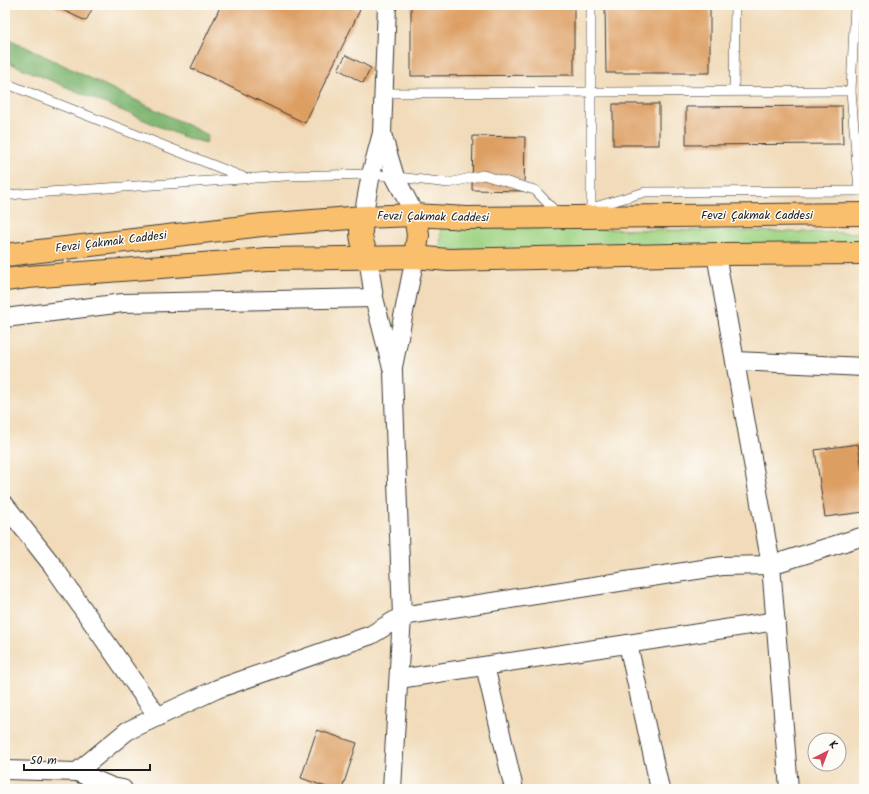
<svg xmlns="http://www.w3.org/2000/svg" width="869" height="794" viewBox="0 0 869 794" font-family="Kalam,sans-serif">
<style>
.green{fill:#a1d485;stroke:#5e7850}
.forest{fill:#80b672;stroke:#4e6947}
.building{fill:#dd9e62}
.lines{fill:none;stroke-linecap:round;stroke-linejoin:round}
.lane-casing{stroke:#3c3934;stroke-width:10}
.street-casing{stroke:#3c3934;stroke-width:20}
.primary-casing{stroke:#3c3934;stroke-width:24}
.lane{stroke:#fff;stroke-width:9}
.street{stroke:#fff;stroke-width:18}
.primary{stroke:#f9bf6d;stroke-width:22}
.labels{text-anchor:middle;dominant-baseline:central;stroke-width:3;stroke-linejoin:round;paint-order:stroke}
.street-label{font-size:12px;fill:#1c1c1c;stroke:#fdfcf7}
</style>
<rect width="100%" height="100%" fill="#fdfcf7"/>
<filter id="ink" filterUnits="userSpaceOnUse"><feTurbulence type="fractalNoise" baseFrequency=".025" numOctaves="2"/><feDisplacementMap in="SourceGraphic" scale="8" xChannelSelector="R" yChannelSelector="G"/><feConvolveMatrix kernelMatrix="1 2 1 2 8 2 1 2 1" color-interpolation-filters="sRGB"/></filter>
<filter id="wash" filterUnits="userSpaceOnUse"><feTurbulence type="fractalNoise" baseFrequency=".012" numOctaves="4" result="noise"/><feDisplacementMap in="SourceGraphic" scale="16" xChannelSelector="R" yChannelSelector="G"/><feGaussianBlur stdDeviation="0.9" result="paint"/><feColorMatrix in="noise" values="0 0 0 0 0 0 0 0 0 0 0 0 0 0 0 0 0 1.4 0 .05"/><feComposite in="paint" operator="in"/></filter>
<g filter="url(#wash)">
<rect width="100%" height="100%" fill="#f1dbba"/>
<polygon class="green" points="441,227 864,233 864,246 440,251"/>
<polygon class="forest" points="5,37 208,135 206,143 184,137 5,61"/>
<g id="blocks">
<g class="building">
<polygon points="52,5 94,5 86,21"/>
<polygon points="221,5 348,5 360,10 305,123 191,68"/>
<polygon points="411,5 574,5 574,75 411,76"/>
<polygon points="605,5 710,5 710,73 606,73"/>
<polygon points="346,55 371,68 363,83 338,69"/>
<rect x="613" y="104" width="46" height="41"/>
<polygon points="842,106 843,144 686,145 686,107"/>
<polygon points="473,136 525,137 524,191 472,190"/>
<polygon points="858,444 864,483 864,512 825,517 815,450"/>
<polygon points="317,730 357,743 342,789 332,789 301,778"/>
</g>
</g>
</g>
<g filter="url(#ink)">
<use href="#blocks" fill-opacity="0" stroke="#3c3934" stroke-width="1"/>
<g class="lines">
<defs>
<g id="lane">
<polyline points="855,5 851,91 859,191"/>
<polyline points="5,83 243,177"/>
<polyline points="734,91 735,5"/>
<polyline points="384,93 851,91"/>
<polyline points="5,196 19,194 285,176 371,174 449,183 483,175 535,190 559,215"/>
<polyline points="591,208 591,5"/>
<polyline points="588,209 645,192 864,191"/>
</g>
<g id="street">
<polyline points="382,134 395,177 415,215"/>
<polyline points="363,217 371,174 382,133 387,5"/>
<polyline points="716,254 771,565 789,789"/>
<polyline points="368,257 374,298 393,372 402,616 392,789"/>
<polyline points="5,318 123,303 374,298"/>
<polyline points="735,361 864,367"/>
<polyline points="393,367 415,257"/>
<polyline points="5,505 53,566 158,717"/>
<polyline points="628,644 660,789"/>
<polyline points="485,666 514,789"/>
<polyline points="399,679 776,621"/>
<polyline points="5,770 77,772 112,787 123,789"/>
<polyline points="77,772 127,731 217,689 371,635 402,616 722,566 771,565 864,536"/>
</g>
<g id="primary">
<path d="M363,217C359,233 361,242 368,257"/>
<polyline points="5,255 262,225 363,217 415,215 467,218 864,214"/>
<polyline points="415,257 418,235 415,215"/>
<polyline points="5,280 28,277 268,259 415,257 448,260 716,254 864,253"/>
</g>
</defs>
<use href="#lane" class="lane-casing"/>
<use href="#street" class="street-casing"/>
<use href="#primary" class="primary-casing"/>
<use href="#lane" class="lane"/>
<use href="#street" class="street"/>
<use href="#primary" class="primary"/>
</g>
</g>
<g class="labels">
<g class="street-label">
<text x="757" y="215">Fevzi Çakmak Caddesi</text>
<text transform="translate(433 217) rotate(1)">Fevzi Çakmak Caddesi</text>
<text transform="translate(111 242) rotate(-7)">Fevzi Çakmak Caddesi</text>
</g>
</g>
<rect width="869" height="794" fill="none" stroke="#fdfcf7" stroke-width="20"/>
<g transform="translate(827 752) rotate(42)"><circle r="19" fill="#fdfcf7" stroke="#a3a29f"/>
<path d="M0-3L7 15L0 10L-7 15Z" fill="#d1495b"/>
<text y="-6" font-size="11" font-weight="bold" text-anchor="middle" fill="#1c1c1c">K</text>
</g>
<path d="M24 764v6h126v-6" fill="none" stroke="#1c1c1c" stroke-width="2"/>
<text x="30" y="764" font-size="12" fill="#1c1c1c" stroke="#fdfcf7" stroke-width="3" paint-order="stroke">50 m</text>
</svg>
